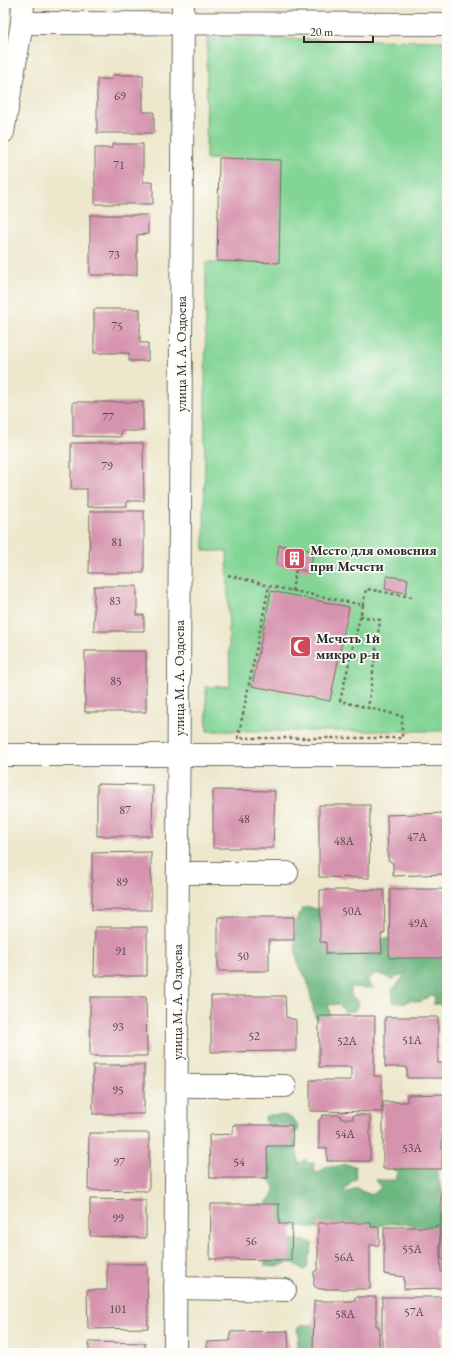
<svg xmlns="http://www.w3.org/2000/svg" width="450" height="1356" viewBox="0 0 450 1356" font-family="'EB Garamond',serif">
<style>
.green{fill:#83d596;stroke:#578060}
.forest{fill:#6ab67f;stroke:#4a7055}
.building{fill:#d693ad}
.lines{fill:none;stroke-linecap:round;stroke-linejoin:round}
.minor-casing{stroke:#6f6d63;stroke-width:24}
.path{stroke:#6f6d63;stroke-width:2.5;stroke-dasharray:3 3;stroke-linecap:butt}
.minor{stroke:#fff;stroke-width:22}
.labels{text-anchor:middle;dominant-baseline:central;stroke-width:3.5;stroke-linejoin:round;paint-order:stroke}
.number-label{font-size:12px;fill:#56454c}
.street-label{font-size:14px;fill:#2b2b2b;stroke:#fdfcf7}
.poi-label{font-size:14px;font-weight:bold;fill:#2b2b2b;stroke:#fdfcf7;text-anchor:start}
</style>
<rect width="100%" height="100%" fill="#fdfcf7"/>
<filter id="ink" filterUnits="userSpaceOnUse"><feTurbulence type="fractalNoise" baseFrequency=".025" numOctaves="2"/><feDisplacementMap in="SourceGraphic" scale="8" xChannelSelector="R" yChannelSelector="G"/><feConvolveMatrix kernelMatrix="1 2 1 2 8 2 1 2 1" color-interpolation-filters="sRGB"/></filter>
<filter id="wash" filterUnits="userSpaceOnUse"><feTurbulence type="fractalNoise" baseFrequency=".012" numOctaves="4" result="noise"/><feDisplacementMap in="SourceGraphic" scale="16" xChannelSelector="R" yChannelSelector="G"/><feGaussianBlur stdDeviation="0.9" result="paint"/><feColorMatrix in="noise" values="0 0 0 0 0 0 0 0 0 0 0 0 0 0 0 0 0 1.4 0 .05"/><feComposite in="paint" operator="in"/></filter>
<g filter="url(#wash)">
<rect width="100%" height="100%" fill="#ede7cc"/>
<polygon class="green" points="207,38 447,41 447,731 207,731 206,687 230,686 227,551 204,551 206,262 279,262 281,160 206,159"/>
<g class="forest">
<polygon points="309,907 316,909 325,908 379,938 447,941 447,1004 443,1008 440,1004 433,1004 435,1001 434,996 430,995 421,1002 410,1000 404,1004 393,1002 392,989 396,987 405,974 397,976 392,981 387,977 376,973 367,980 373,988 351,987 351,997 355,998 358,1004 355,1010 345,1012 339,1004 328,1005 330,1012 328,1018 319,1020 315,1017 307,979 299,968 295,946 296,920 302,909"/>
<path d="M270,1115C285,1115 294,1114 299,1130L294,1134L299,1164L305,1159L308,1163H315L313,1166L315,1172L318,1173L327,1166L338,1167L344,1164L355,1166L356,1179L352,1181L343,1193L351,1191L356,1187L361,1191L372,1195L381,1188L376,1180H397V1171L393,1170L390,1164L436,1168L441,1189L447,1197L446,1259L439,1260C433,1252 423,1236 416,1229C404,1219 383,1224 369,1229L320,1227L311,1228L305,1226L293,1227L289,1233L288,1239L307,1241L312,1243C312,1253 307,1259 308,1267L304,1270L293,1263H287L277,1267L265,1266V1261L268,1257L267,1202L275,1191C273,1184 266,1178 263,1170C258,1161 265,1134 267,1124L265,1121V1117Z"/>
<polygon points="302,1325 314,1325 328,1353 295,1353 299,1334 297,1331 298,1327"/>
</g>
<g id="blocks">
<g class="building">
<polygon points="112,75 143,75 143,112 154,112 154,133 97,133 97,79 112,79"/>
<polygon points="112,144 143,144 143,182 153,182 153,204 95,204 95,148 112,148"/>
<polygon points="219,158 281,160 279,263 217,261"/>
<polygon points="90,215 148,215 148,234 137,235 137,275 90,275"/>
<polygon points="94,309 140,309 140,343 148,343 148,361 129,361 129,353 94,353"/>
<polygon points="73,402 143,402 143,431 121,431 121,437 73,436"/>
<polygon points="71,443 143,443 144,501 127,501 127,506 87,507 87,489 71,489"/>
<polygon points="90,511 144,511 144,573 89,573"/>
<polygon points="279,545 313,551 310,572 276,565"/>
<polygon points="387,576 408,579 406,593 385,589"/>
<polygon points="94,586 137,586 137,615 144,615 144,631 94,631"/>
<polygon points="271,591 349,607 330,701 252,686"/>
<rect x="85" y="651" width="61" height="61"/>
<polygon points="97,784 153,785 152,836 97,836"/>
<polygon points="213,790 275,791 273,848 213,848"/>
<polygon points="319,805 370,805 369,878 319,877"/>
<polygon points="447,813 447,874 393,876 393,863 388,860 387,815"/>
<polygon points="151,852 151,910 92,910 92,853"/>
<polygon points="390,889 447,889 447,958 389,958"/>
<polygon points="320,890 384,890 385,933 381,935 382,953 326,954 326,942 320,942"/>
<polygon points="218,917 294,917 294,940 269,940 269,971 218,971"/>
<polygon points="95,927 147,927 147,976 94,976"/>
<polygon points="211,996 285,996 286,1017 296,1020 296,1051 211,1052"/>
<polygon points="90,997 146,997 147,1056 90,1056"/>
<polygon points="319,1016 375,1016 374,1076 382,1076 382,1112 310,1111 310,1080 351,1080 351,1067 319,1067"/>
<polygon points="385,1017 438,1017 438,1063 447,1063 447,1078 407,1078 407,1067 385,1067"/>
<rect x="93" y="1065" width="51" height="49"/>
<polygon points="447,1094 447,1118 442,1126 442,1169 383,1169 383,1102 407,1102 407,1095"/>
<polygon points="323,1115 341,1115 341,1119 353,1119 353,1115 370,1115 370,1161 327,1161 327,1148 319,1148 319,1121"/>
<polygon points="233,1125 292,1125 293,1146 267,1146 268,1178 210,1178 209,1135 233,1134"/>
<polygon points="89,1133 149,1133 149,1191 88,1190"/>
<rect x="441" y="1192" width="6" height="67"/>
<polygon points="90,1199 146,1200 146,1238 90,1236"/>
<polygon points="211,1204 279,1204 279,1224 292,1224 291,1260 210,1259"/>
<polygon points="318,1223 371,1223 371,1227 379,1227 379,1245 370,1245 370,1289 319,1289 314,1286 314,1272 318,1269"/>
<polygon points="436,1225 439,1225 441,1272 446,1272 446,1288 404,1289 404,1277 384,1274 384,1227 436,1227"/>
<polygon points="107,1264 147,1264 148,1328 88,1329 87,1290 107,1290"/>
<polygon points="355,1297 376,1297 376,1326 379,1326 379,1353 313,1353 314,1301 355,1301"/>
<polygon points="382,1297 446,1297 446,1326 442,1328 442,1353 382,1353"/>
<polygon points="288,1331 289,1353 207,1353 207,1342 230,1341 230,1332"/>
<polygon points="89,1342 145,1343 145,1353 89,1353"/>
</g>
</g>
</g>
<g filter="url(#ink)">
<use href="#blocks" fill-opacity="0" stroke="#6f6d63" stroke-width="1"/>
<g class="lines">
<defs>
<g id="minor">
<polyline points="22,23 447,24"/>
<polyline points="3,132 22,23 23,3"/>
<polyline points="3,755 447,755"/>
<polyline points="178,873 287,873"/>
<polyline points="177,1086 285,1086"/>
<polyline points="175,1288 285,1290"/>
<polyline points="175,1353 183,3"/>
</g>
</defs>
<use href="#minor" class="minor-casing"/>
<g class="path">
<polyline points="228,575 269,586"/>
<polygon points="269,586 363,605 340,701 402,716 402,738 238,738"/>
<polyline points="292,591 296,569"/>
<polyline points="363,605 366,589 412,597"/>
<polyline points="360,616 380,620 368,708"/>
</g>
<use href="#minor" class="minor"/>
</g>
</g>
<defs>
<symbol id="building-square" viewBox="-11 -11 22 22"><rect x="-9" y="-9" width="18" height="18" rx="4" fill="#d1495b" stroke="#fdfcf7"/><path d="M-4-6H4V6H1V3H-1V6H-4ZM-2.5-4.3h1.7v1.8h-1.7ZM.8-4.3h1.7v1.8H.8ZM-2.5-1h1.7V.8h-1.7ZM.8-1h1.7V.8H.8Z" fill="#fff"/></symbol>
<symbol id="mosque-square" viewBox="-11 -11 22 22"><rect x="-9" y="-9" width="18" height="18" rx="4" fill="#d1495b" stroke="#fdfcf7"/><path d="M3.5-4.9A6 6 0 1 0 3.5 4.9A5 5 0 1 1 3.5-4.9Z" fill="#fff"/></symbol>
</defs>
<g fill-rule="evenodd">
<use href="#building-square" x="282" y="546" width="25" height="25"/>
<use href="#mosque-square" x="288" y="634" width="25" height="25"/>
</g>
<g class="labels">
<g class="number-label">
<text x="120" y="96">69</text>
<text x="119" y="165">71</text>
<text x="114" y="255">73</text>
<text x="117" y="326">75</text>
<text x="108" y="417">77</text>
<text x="107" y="466">79</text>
<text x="117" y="542">81</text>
<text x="115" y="601">83</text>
<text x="116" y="681">85</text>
<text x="125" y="810">87</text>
<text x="244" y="819">48</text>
<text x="417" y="837">47А</text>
<text x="344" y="841">48А</text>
<text x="122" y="882">89</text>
<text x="352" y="911">50А</text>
<text x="418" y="923">49А</text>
<text x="121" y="951">91</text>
<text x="243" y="956">50</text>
<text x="118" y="1027">93</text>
<text x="254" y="1036">52</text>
<text x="412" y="1040">51А</text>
<text x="347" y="1041">52А</text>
<text x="118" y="1090">95</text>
<text x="345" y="1134">54А</text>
<text x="412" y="1148">53А</text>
<text x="119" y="1162">97</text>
<text x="239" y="1162">54</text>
<text x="118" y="1218">99</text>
<text x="251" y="1241">56</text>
<text x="412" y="1249">55А</text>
<text x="344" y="1257">56А</text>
<text x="118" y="1309">101</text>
<text x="414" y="1312">57А</text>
<text x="345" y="1314">58А</text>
</g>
<g class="street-label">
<text transform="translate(181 354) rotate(-90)">улица М. А. Оздоева</text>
<text transform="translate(179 678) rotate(-90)">улица М. А. Оздоева</text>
<text transform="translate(177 1002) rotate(-90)">улица М. А. Оздоева</text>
</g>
<g class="poi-label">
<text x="310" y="550">Место для омовения<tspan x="310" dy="16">при Мечети</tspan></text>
<text x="316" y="638">Мечеть 1й<tspan x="316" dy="16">микро р-н</tspan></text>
</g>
</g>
<rect width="450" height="1356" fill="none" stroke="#fdfcf7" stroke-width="16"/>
<path d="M304 36v6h69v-6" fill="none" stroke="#2b2b2b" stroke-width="2"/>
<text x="310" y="36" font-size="12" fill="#2b2b2b" stroke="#fdfcf7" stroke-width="3" paint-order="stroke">20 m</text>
</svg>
